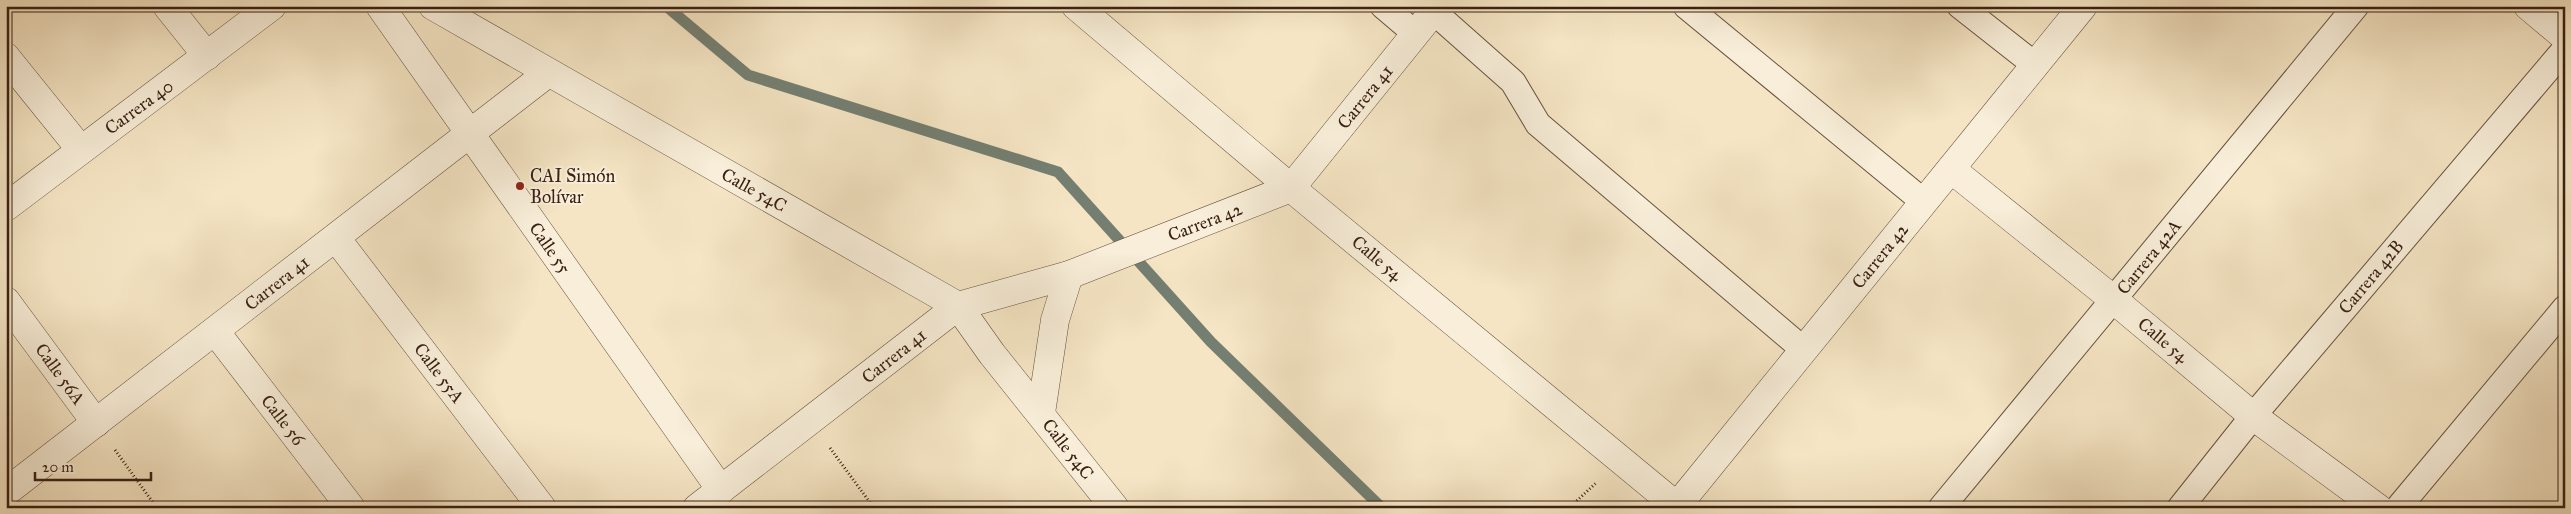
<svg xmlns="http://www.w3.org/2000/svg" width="2571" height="514" viewBox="0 0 2571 514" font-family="'IM FELL Great Primer',serif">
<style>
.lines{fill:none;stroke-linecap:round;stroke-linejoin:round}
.stream{stroke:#747f72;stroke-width:11}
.pedestrian-casing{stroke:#68513f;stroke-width:27}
.minor-casing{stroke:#68513f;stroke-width:29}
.path{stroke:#392013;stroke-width:3;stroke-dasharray:1 2.5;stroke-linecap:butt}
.pedestrian{stroke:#f8eed9;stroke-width:25}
.minor{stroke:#f8eed9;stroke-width:28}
.poi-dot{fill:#8f2418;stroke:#f8eed9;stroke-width:2}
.labels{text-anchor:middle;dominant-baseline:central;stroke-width:4;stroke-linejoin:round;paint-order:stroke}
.street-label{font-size:18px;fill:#392013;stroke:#f8eed9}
.poi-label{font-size:18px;fill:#392013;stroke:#f8eed9;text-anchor:start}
</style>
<rect width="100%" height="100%" fill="#f5e5c4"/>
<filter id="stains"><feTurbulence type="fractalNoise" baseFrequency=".004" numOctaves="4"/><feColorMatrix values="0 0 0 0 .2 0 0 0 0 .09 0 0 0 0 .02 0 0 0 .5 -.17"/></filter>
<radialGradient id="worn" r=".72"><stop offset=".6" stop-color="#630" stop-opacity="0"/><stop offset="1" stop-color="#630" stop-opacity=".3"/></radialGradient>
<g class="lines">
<polyline class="stream" points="666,6 748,75 1058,172 1211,342 1382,508"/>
<defs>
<g id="pedestrian">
<polyline points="1383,6 1416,34"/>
<polyline points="1686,6 1924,202"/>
<polyline points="1960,6 2035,65"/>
<polyline points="1434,12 1513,82 1538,124 1804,350"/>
<polyline points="1941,508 2356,6"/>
<polyline points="2180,508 2253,416 2565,49"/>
<polyline points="2398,508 2565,308"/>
</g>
<g id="minor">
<polyline points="167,6 207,56"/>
<polyline points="380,6 721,490"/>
<polyline points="433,6 958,306 992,354 1115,508"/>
<polyline points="1076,6 1291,188 1679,508"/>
<polyline points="2528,6 2565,37"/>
<polyline points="6,57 81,150"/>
<polyline points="1951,169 2114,300 2253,416 2378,508"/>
<polyline points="6,207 272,6"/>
<polyline points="336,238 542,508"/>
<polyline points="6,301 96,423"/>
<polyline points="215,331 351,508"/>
<polyline points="1041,413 1055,320 1069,275"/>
<polyline points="6,492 548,73"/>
<polyline points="1677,506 2083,6"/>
<polyline points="697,508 958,306 1069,275 1291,188 1438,6"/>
</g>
</defs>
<use href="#pedestrian" class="pedestrian-casing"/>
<use href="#minor" class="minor-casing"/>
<g class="path">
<polyline points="830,448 874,508"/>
<polyline points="115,450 157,508"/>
<polyline points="1569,508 1596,483"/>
</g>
<use href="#pedestrian" class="pedestrian"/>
<use href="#minor" class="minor"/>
</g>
<circle class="poi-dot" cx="520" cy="186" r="5"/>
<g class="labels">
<g class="street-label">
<text transform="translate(1365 97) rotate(-51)">Carrera 41</text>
<text transform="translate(139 107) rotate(-36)">Carrera 40</text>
<text transform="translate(754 190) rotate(29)">Calle 54C</text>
<text transform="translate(1205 222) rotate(-21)">Carrera 42</text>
<text transform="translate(550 248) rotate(55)">Calle 55</text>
<text transform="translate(1880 256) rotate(-51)">Carrera 42</text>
<text transform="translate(2149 257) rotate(-51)">Carrera 42A</text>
<text transform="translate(1377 258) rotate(40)">Calle 54</text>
<text transform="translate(2371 277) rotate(-50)">Carrera 42B</text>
<text transform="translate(277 283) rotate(-38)">Carrera 41</text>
<text transform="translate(2163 340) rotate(40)">Calle 54</text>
<text transform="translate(894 356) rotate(-38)">Carrera 41</text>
<text transform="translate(439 373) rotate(53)">Calle 55A</text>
<text transform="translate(60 374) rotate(54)">Calle 56A</text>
<text transform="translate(283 420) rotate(52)">Calle 56</text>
<text transform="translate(1068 449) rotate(52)">Calle 54C</text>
</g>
<g class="poi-label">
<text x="530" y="176">CAI Simón<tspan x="530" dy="21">Bolívar</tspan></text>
</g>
</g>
<rect width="2571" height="514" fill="none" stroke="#f5e5c4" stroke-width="25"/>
<rect x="8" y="8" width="2556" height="499" fill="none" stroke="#392013" stroke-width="2.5"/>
<rect x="12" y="12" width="2546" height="489" fill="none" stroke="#392013"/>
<path d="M35 472v8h116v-8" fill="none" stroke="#392013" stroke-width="2.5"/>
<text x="42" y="472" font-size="15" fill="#392013" stroke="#f8eed9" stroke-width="4" paint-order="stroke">20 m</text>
<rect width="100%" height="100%" filter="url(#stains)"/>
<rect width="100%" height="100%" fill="url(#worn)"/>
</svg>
